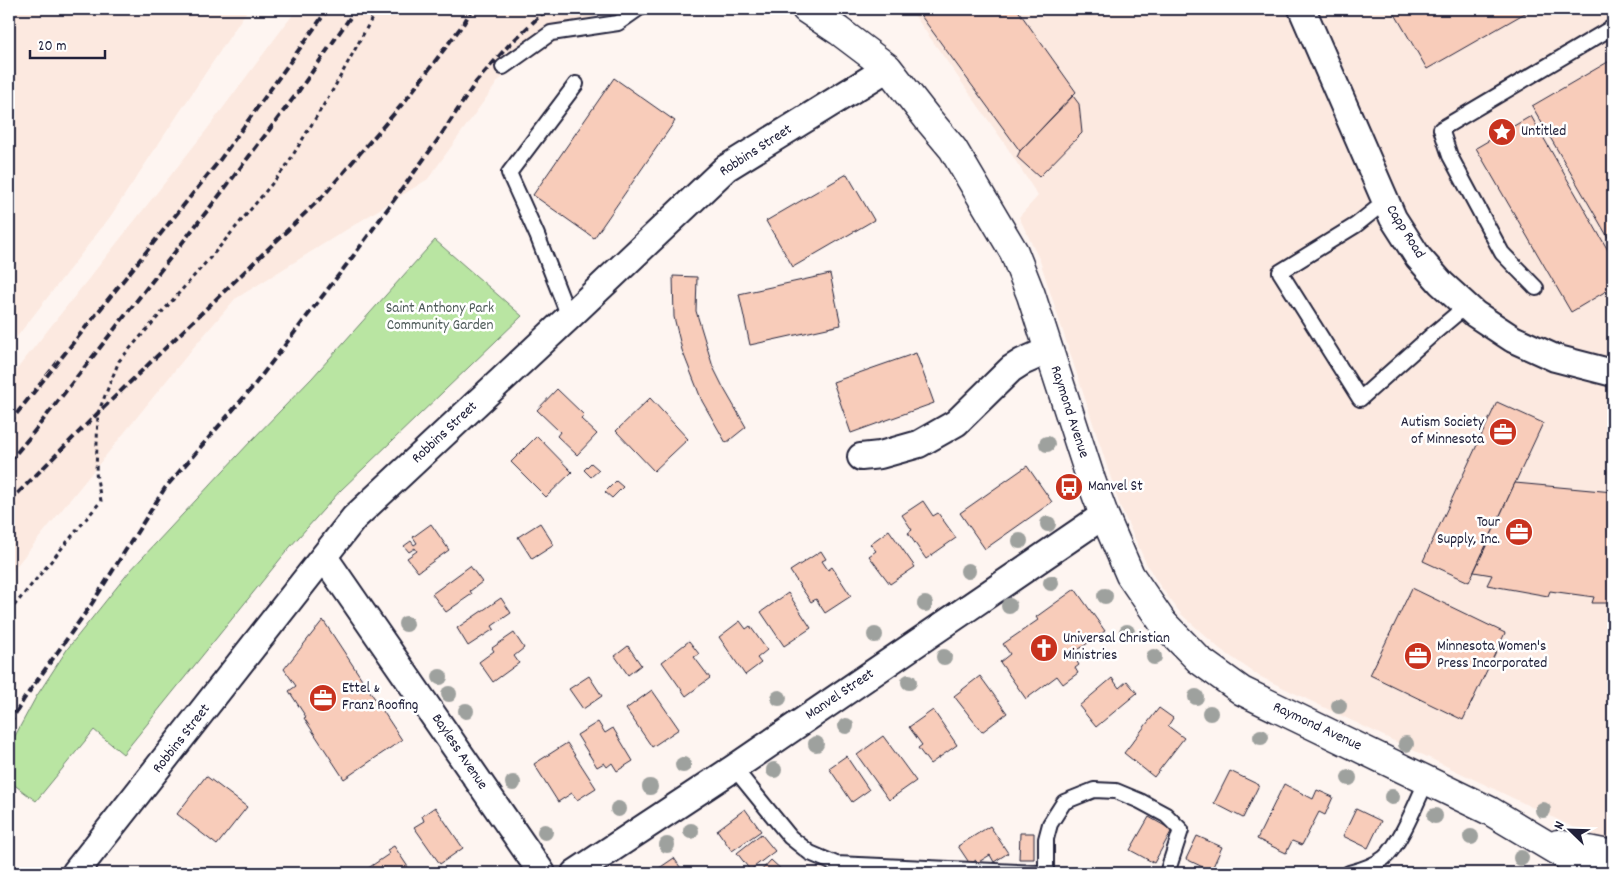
<svg xmlns="http://www.w3.org/2000/svg" width="1622" height="882" viewBox="0 0 1622 882" font-family="Dekko,sans-serif">
<style>
.built{fill:#fce9e0}
.green{fill:#b9e5a2;stroke:#6e846e}
.building{fill:#f8ccba;stroke:#22223b}
.lines{fill:none;stroke-linecap:round;stroke-linejoin:round}
.service-casing{stroke:#22223b;stroke-width:18}
.minor-casing{stroke:#22223b;stroke-width:30}
.tertiary-casing{stroke:#22223b;stroke-width:31}
.path{stroke:#22223b;stroke-width:3;stroke-dasharray:4 4;stroke-linecap:butt}
.service{stroke:#fff;stroke-width:14}
.minor{stroke:#fff;stroke-width:26}
.tertiary{stroke:#fff;stroke-width:28}
.rail{stroke:#22223b;stroke-width:4;stroke-dasharray:8 4;stroke-linecap:butt}
.tree{fill:#9ea19e}
.labels{text-anchor:middle;dominant-baseline:central;stroke-width:5;stroke-linejoin:round;paint-order:stroke}
.poi-label{font-size:15px;fill:#22223b;stroke:#fff;text-anchor:start}
.street-label{font-size:15px;fill:#22223b;stroke:#fff}
.park-label{font-size:15px;fill:#4f5c5a;stroke:#fff}
</style>
<rect width="100%" height="100%" fill="#fef5f1"/>
<filter id="ink" filterUnits="userSpaceOnUse"><feTurbulence type="fractalNoise" baseFrequency=".02" numOctaves="2"/><feDisplacementMap in="SourceGraphic" scale="10" xChannelSelector="R" yChannelSelector="G"/><feConvolveMatrix kernelMatrix="1 2 1 2 8 2 1 2 1" color-interpolation-filters="sRGB"/></filter>
<g filter="url(#ink)">
<g class="built">
<polygon points="9,9 248,9 110,217 9,347"/>
<polygon points="297,9 605,9 499,80 428,179 235,299 193,348 9,575 9,379 205,132"/>
<polygon points="910,9 1613,9 1613,843 1577,829 1259,676 1220,649 1181,614 1158,583 1146,563 1120,506 1040,261 1019,217 1038,196 1003,141"/>
</g>
<polygon class="green" points="435,240 522,316 340,491 290,547 123,754 94,730 36,801 9,781 9,747 36,697 68,648 129,572 251,441 312,378"/>
<g class="building">
<polygon points="916,9 1017,9 1076,92 1020,151"/>
<polygon points="1392,9 1532,9 1427,69"/>
<polygon points="1613,59 1613,246 1532,106"/>
<polygon points="614,78 675,121 594,238 533,195"/>
<polygon points="1073,96 1079,104 1082,133 1039,177 1017,157 1020,151"/>
<polygon points="1531,116 1613,259 1613,287 1571,312 1476,148"/>
<polygon points="847,174 874,220 793,267 766,221"/>
<polygon points="830,274 841,325 750,345 739,294"/>
<polygon points="673,276 697,277 696,311 706,344 713,367 723,387 746,427 726,443 702,401 682,350 674,317"/>
<polygon points="916,353 934,403 851,433 833,382"/>
<polygon points="557,389 584,415 581,419 597,434 577,455 557,436 560,432 537,410"/>
<polygon points="650,398 688,439 654,471 616,431"/>
<polygon points="1497,402 1543,423 1469,582 1423,561"/>
<polygon points="537,436 572,472 546,497 511,462"/>
<polygon points="591,463 599,470 591,477 584,470"/>
<polygon points="1027,466 1052,502 985,549 960,513"/>
<polygon points="616,481 623,487 612,498 605,492"/>
<polygon points="1515,483 1613,492 1613,603 1592,603 1594,597 1550,591 1548,596 1487,585 1492,575 1474,572"/>
<polygon points="923,501 933,516 938,513 956,538 926,559 908,533 912,530 902,515"/>
<polygon points="540,523 554,545 532,559 518,537"/>
<polygon points="431,524 449,550 418,572 407,558 417,551 415,548 409,552 404,546 411,541 414,545 417,543 413,537"/>
<polygon points="889,530 915,567 890,584 869,556 876,551 870,544"/>
<polygon points="821,551 826,559 822,561 828,570 832,567 851,596 825,613 816,599 811,602 790,571"/>
<polygon points="470,566 482,582 470,591 472,594 446,612 432,594"/>
<polygon points="1412,588 1505,633 1463,720 1370,675"/>
<polygon points="1075,589 1105,631 1072,654 1079,665 1075,668 1078,673 1063,684 1057,676 1026,699 1000,662 1010,654 1003,644 1038,620 1036,617"/>
<polygon points="788,593 811,628 784,646 761,612"/>
<polygon points="501,598 511,613 492,626 494,629 468,646 457,628"/>
<polygon points="323,620 402,740 344,779 304,718 306,717 289,691 296,686 284,669"/>
<polygon points="740,621 746,629 750,626 767,650 757,658 761,663 745,675 719,637"/>
<polygon points="514,633 524,648 514,656 519,663 493,682 479,662 494,651 492,648"/>
<polygon points="689,641 699,654 694,657 710,678 686,696 662,662"/>
<polygon points="628,646 641,665 628,675 615,656"/>
<polygon points="589,676 602,696 583,709 569,689"/>
<polygon points="980,676 1007,713 982,732 954,696"/>
<polygon points="1112,678 1119,688 1127,681 1137,693 1096,727 1079,706"/>
<polygon points="652,690 679,729 652,747 626,709"/>
<polygon points="1159,708 1173,718 1168,726 1184,738 1154,777 1124,753"/>
<polygon points="933,710 957,745 930,764 918,748 922,745 909,727"/>
<polygon points="598,722 605,733 613,728 633,761 617,771 612,763 607,767 604,763 597,767 577,735"/>
<polygon points="883,736 916,781 889,800 857,755"/>
<polygon points="567,743 596,788 577,800 572,793 558,802 534,764"/>
<polygon points="846,756 869,790 852,802 829,768"/>
<polygon points="1230,771 1259,785 1243,818 1214,803"/>
<polygon points="206,776 247,807 217,845 177,814"/>
<polygon points="1284,784 1313,799 1317,790 1333,797 1325,815 1319,812 1302,845 1292,841 1286,853 1257,839"/>
<polygon points="435,807 463,848 440,864 414,827 424,821 422,816"/>
<polygon points="745,809 761,831 732,851 717,830"/>
<polygon points="1356,809 1381,821 1368,848 1343,836"/>
<polygon points="1149,817 1172,830 1154,863 1130,850"/>
<polygon points="990,826 1008,853 994,862 990,855 977,863 976,860 970,864 958,846"/>
<polygon points="1020,833 1034,833 1034,859 1019,859"/>
<polygon points="761,834 775,851 750,870 737,853"/>
<polygon points="1197,836 1222,847 1211,871 1186,859"/>
<polygon points="394,846 412,873 366,873 364,871 389,854 387,850"/>
<polygon points="674,858 684,873 652,873"/>
<polygon points="771,860 785,873 759,873"/>
</g>
<g class="lines">
<defs>
<g id="service">
<polyline points="503,67 551,33 618,23 638,9"/>
<polyline points="1386,201 1356,225 1280,272 1360,399 1433,334 1466,306"/>
<polyline points="1536,288 1502,253 1450,156 1441,129 1613,27"/>
<polyline points="569,317 537,235 509,173 576,84"/>
<polyline points="734,768 790,837 810,853 836,864 1039,873"/>
<polyline points="1046,873 1046,839 1050,824 1064,802 1094,790 1116,791 1140,801 1166,815 1181,830 1167,873"/>
<path d="M1349,873C1361,870 1374,866 1384,858C1400,845 1418,799 1427,780"/>
</g>
<g id="minor">
<polyline points="1302,9 1393,218 1418,257 1441,283 1475,314 1513,339 1555,358 1613,373"/>
<polyline points="861,457 880,455 919,444 956,423 1011,369 1022,362 1049,350"/>
<polyline points="324,557 542,873"/>
<polyline points="75,873 354,518 569,317 726,168 888,68"/>
<polyline points="575,873 734,768 1104,515"/>
</g>
<g id="tertiary">
<polyline points="806,9 839,31 888,68 927,118 953,149 1014,252 1031,295 1092,483 1104,515 1130,575 1163,623 1199,660 1242,691 1490,811 1594,873"/>
<polyline points="1558,844 1613,855"/>
</g>
</defs>
<use href="#service" class="service-casing"/>
<use href="#minor" class="minor-casing"/>
<use href="#tertiary" class="tertiary-casing"/>
<polyline class="path" points="9,612 101,501 96,473 98,413 119,361 217,250 285,168 334,88 377,9"/>
<use href="#service" class="service"/>
<use href="#minor" class="minor"/>
<use href="#tertiary" class="tertiary"/>
<g class="rail">
<polyline points="9,423 219,161 328,9"/>
<polyline points="9,462 29,438 222,192 298,92 356,9"/>
<polyline points="9,502 98,413 324,195 405,101 464,23 472,9"/>
<polyline points="9,724 24,699 91,605 165,488 252,388 354,255 437,141 476,82 508,46 547,9"/>
</g>
</g>
<g class="tree">
<circle cx="1047" cy="444" r="8"/>
<circle cx="1048" cy="524" r="8"/>
<circle cx="1020" cy="541" r="8"/>
<circle cx="968" cy="571" r="8"/>
<circle cx="1051" cy="583" r="8"/>
<circle cx="1105" cy="596" r="8"/>
<circle cx="925" cy="604" r="8"/>
<circle cx="1009" cy="606" r="8"/>
<circle cx="406" cy="624" r="8"/>
<circle cx="1127" cy="632" r="8"/>
<circle cx="875" cy="635" r="8"/>
<circle cx="944" cy="657" r="8"/>
<circle cx="1154" cy="657" r="8"/>
<circle cx="440" cy="677" r="8"/>
<circle cx="909" cy="682" r="8"/>
<circle cx="449" cy="694" r="8"/>
<circle cx="1196" cy="697" r="8"/>
<circle cx="779" cy="698" r="8"/>
<circle cx="1339" cy="706" r="8"/>
<circle cx="466" cy="711" r="8"/>
<circle cx="1210" cy="713" r="8"/>
<circle cx="846" cy="726" r="8"/>
<circle cx="1261" cy="737" r="8"/>
<circle cx="816" cy="744" r="8"/>
<circle cx="1406" cy="744" r="8"/>
<circle cx="683" cy="765" r="8"/>
<circle cx="774" cy="770" r="8"/>
<circle cx="1349" cy="778" r="8"/>
<circle cx="513" cy="783" r="8"/>
<circle cx="650" cy="787" r="8"/>
<circle cx="1392" cy="797" r="8"/>
<circle cx="618" cy="809" r="8"/>
<circle cx="1543" cy="810" r="8"/>
<circle cx="1435" cy="816" r="8"/>
<circle cx="691" cy="831" r="8"/>
<circle cx="545" cy="832" r="8"/>
<circle cx="1471" cy="837" r="8"/>
<circle cx="667" cy="845" r="8"/>
<circle cx="1521" cy="858" r="8"/>
</g>
</g>
<defs>
<symbol id="sight-disc" viewBox="-11 -11 22 22"><circle r="9.5" fill="#c8321e" stroke="#fff"/><path d="M0-6L1.8-2.2L6-1.7L2.9 1.2L3.7 5.4L0 3.3L-3.7 5.4L-2.9 1.2L-6-1.7L-1.8-2.2Z" fill="#fff"/></symbol>
<symbol id="office-disc" viewBox="-11 -11 22 22"><circle r="9.5" fill="#c8321e" stroke="#fff"/><path d="M-6-3h4V-5.5h4V-3h4V5H-6ZM-1-4.5V-3h2v-1.5ZM-6 0V1H6V0Z" fill="#fff"/></symbol>
<symbol id="bus-disc" viewBox="-11 -11 22 22"><circle r="9.5" fill="#c8321e" stroke="#fff"/><path d="M-5-6H5V4H4V6H2V4H-2V6H-4V4H-5ZM-3.5-4V0h7V-4ZM-3.5 1.2v1.5H-2V1.2ZM2 1.2v1.5H3.5V1.2Z" fill="#fff"/></symbol>
<symbol id="church-disc" viewBox="-11 -11 22 22"><circle r="9.5" fill="#c8321e" stroke="#fff"/><path d="M-1.2-6h2.4v3.5h3.3v2.4h-3.3V6h-2.4V-.1h-3.3v-2.4h3.3Z" fill="#fff"/></symbol>
</defs>
<g fill-rule="evenodd">
<use href="#sight-disc" x="1486" y="116" width="32" height="32"/>
<use href="#office-disc" x="1487" y="416" width="32" height="32"/>
<use href="#bus-disc" x="1053" y="471" width="32" height="32"/>
<use href="#office-disc" x="1503" y="516" width="32" height="32"/>
<use href="#church-disc" x="1028" y="632" width="32" height="32"/>
<use href="#office-disc" x="1402" y="640" width="32" height="32"/>
<use href="#office-disc" x="307" y="682" width="32" height="32"/>
</g>
<g class="labels">
<g class="poi-label">
<text x="1521" y="132">Untitled</text>
<text x="1484" y="423" text-anchor="end">Autism Society<tspan x="1484" dy="17">of Minnesota</tspan></text>
<text x="1088" y="487">Manvel St</text>
<text x="1500" y="523" text-anchor="end">Tour<tspan x="1500" dy="17">Supply, Inc.</tspan></text>
<text x="1063" y="639">Universal Christian<tspan x="1063" dy="17">Ministries</tspan></text>
<text x="1437" y="647">Minnesota Women's<tspan x="1437" dy="17">Press Incorporated</tspan></text>
<text x="342" y="689">Ettel &amp;<tspan x="342" dy="17">Franz Roofing</tspan></text>
</g>
<g class="street-label">
<text transform="translate(756 151) rotate(-33)">Robbins Street</text>
<text transform="translate(1405 232) rotate(58)">Capp Road</text>
<text transform="translate(1069 412) rotate(72)">Raymond Avenue</text>
<text transform="translate(445 433) rotate(-43)">Robbins Street</text>
<text transform="translate(840 695) rotate(-34)">Manvel Street</text>
<text transform="translate(1317 727) rotate(25)">Raymond Avenue</text>
<text transform="translate(182 739) rotate(-52)">Robbins Street</text>
<text transform="translate(459 752) rotate(56)">Bayless Avenue</text>
</g>
<g class="park-label">
<text x="440" y="309">Saint Anthony Park<tspan x="440" dy="17">Community Garden</tspan></text>
</g>
</g>
<rect width="1622" height="882" fill="none" stroke="#fff" stroke-width="30"/>
<rect x="15" y="15" width="1592" height="852" fill="none" stroke="#22223b" stroke-width="2" filter="url(#ink)"/>
<g transform="translate(1570 830) rotate(293)" stroke="#ffffff" stroke-width="4" paint-order="stroke">
<path d="M0-4L9 19L0 12L-9 19Z" fill="#22223b"/>
<text y="-8" font-size="14" font-weight="bold" text-anchor="middle" fill="#22223b">N</text>
</g>
<path d="M30 50v8h75v-8" fill="none" stroke="#22223b" stroke-width="2.5"/>
<text x="38" y="50" font-size="15" fill="#22223b" stroke="#ffffff" stroke-width="4" paint-order="stroke">20 m</text>
</svg>
